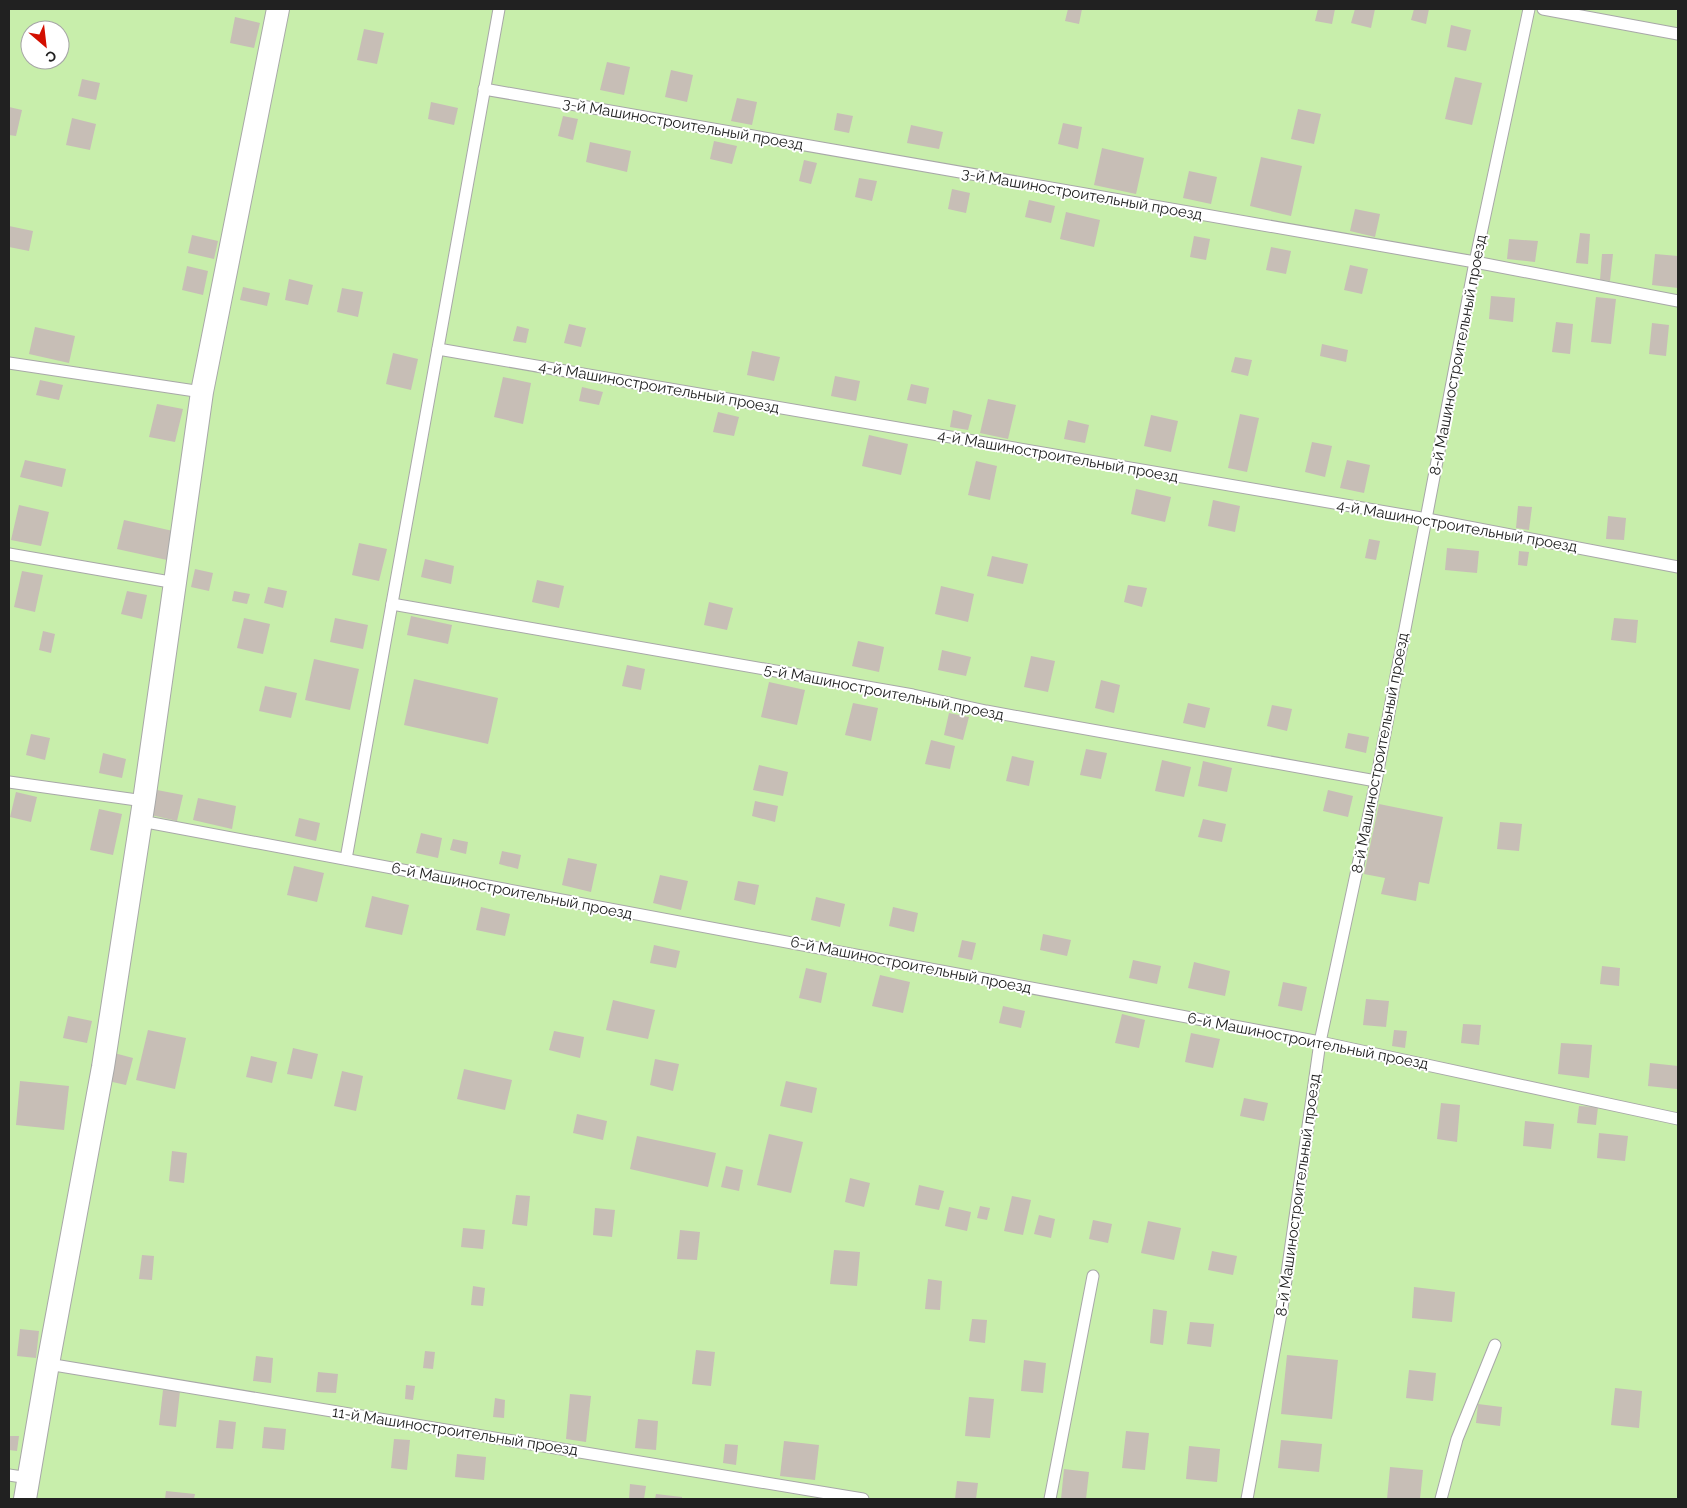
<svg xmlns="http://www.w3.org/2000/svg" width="1687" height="1508" viewBox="0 0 1687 1508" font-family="Raleway,sans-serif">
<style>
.grass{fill:#c8eeab;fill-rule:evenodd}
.building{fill:#c7beb6}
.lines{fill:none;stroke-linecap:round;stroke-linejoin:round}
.service-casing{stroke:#a8a8a8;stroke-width:13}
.minor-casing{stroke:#a8a8a8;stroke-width:24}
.service{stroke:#fff;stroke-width:11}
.minor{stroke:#fff;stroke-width:22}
.labels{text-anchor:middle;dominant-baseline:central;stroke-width:4;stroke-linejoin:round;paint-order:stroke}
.street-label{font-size:15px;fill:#212121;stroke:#fff}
</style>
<rect width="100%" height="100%" fill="#f2efe8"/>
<path class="grass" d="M9,9H1678V1499H9ZM30,30H60V60H30Z"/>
<g class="building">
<polygon points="1068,9 1082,9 1079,24 1065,21"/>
<polygon points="1318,9 1335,9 1332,24 1315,21"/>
<polygon points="1355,9 1375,9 1371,28 1351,23"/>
<polygon points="1414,9 1429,9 1426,24 1411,20"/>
<polygon points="235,17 260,23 254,48 230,43"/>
<polygon points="1451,25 1471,30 1466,51 1447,47"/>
<polygon points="364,29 384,33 377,64 357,60"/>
<polygon points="607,62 630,67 624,95 600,90"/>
<polygon points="671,70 693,75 687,102 665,97"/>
<polygon points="1455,77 1482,83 1472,125 1445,119"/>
<polygon points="82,79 100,83 96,100 78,96"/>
<polygon points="737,98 757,102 752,125 731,121"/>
<polygon points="431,102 458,108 454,125 428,119"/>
<polygon points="9,107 22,110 16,136 9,135"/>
<polygon points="1298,109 1321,114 1314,144 1291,139"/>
<polygon points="837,113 853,116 849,133 834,130"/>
<polygon points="563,116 578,119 573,140 558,136"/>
<polygon points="72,118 96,124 90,150 66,145"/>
<polygon points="1063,123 1082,127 1078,149 1058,144"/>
<polygon points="911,125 943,132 939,149 907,143"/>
<polygon points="714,141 737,146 732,164 710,159"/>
<polygon points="590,142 631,151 627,172 586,162"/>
<polygon points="1102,148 1144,158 1136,194 1094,185"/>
<polygon points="1261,157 1302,166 1291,216 1250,206"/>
<polygon points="804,160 817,163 811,184 799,181"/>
<polygon points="1189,171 1217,177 1211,204 1183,198"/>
<polygon points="859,178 877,181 872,201 855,197"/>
<polygon points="952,189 970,193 966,213 948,209"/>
<polygon points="1029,200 1055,206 1051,223 1025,217"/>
<polygon points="1355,209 1380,214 1375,237 1350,231"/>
<polygon points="1066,212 1100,220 1094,247 1060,239"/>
<polygon points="9,226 33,231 29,251 9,247"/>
<polygon points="1580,233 1590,234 1588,264 1576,263"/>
<polygon points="192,235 218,241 214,259 188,253"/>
<polygon points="1194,236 1210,239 1206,260 1190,257"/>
<polygon points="1509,239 1538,241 1535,262 1507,259"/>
<polygon points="1271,247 1291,251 1286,274 1266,270"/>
<polygon points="1602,254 1613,254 1610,281 1600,280"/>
<polygon points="1655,254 1678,256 1678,288 1652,285"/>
<polygon points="1350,265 1368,269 1362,294 1344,290"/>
<polygon points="187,266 208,271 203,295 182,290"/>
<polygon points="289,279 313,285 308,305 285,300"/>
<polygon points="243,287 270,293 267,306 240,300"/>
<polygon points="342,288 363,292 358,317 337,312"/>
<polygon points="1491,296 1515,298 1513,322 1489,319"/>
<polygon points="1596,297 1616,299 1611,344 1591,342"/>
<polygon points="1556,322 1573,324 1570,354 1552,352"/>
<polygon points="1652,323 1669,325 1666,356 1649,354"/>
<polygon points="569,324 586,328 581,347 564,343"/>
<polygon points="517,326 529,329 526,343 513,341"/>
<polygon points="35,327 75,336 69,363 29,354"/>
<polygon points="1322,344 1348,350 1346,362 1320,356"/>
<polygon points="752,351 780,357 774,381 747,375"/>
<polygon points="393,353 418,359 411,390 386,384"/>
<polygon points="1235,357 1252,360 1248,376 1231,372"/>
<polygon points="835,376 860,381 856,401 831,396"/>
<polygon points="503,377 531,383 523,424 494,417"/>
<polygon points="40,380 63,385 59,400 36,395"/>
<polygon points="911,384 929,388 926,404 907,400"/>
<polygon points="582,387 603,392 599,405 579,401"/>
<polygon points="988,399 1016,405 1008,439 980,433"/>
<polygon points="157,404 183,409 175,442 149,437"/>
<polygon points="953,410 972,415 968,430 950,427"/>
<polygon points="718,412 739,417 734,436 713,432"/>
<polygon points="1240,414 1259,418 1247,472 1228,468"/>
<polygon points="1151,415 1178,421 1171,452 1144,446"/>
<polygon points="1068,420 1089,425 1085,443 1064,439"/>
<polygon points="869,435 908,444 901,475 862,466"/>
<polygon points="1312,442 1332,446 1325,477 1305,472"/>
<polygon points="25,460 66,469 62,487 20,477"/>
<polygon points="1347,460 1370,465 1364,493 1340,488"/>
<polygon points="976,461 997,466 990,500 968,495"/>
<polygon points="1136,489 1171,497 1165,522 1131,514"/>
<polygon points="1213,500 1240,506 1235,532 1208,526"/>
<polygon points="19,505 49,512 41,546 11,540"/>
<polygon points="1518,506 1532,507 1529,530 1516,528"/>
<polygon points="1608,516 1626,518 1624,540 1606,539"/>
<polygon points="124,520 173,531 167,560 117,549"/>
<polygon points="1369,539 1380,541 1376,560 1365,558"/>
<polygon points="359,543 387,549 379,581 352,575"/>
<polygon points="1447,548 1479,551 1477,573 1445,570"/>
<polygon points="1519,551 1529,552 1527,566 1518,565"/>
<polygon points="992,556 1028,564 1023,584 987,576"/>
<polygon points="425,559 454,566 451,584 421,577"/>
<polygon points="195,569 213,573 209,591 191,587"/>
<polygon points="22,571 43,575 35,612 14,607"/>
<polygon points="537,580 564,586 559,608 532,602"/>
<polygon points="1128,585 1147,588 1142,607 1124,602"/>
<polygon points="941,586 974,594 968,622 935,614"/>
<polygon points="268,587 287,591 283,608 264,603"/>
<polygon points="127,591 147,595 142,619 121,614"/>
<polygon points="234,591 250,594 247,604 232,601"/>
<polygon points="709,602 733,608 727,630 704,625"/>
<polygon points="411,616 452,625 448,644 407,635"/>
<polygon points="244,618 270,624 263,654 237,648"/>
<polygon points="335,618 368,625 363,649 330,642"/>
<polygon points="1614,618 1638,620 1636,643 1611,640"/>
<polygon points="43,631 55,634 51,653 39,650"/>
<polygon points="858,641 884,647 879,672 852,666"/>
<polygon points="942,650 971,657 966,676 938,670"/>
<polygon points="1031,656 1055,661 1048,692 1024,687"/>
<polygon points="314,659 359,669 350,710 305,700"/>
<polygon points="627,665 645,669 641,690 622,686"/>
<polygon points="414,679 498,698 488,744 404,725"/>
<polygon points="1101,680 1120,685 1114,713 1095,708"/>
<polygon points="769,682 805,690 797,725 761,717"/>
<polygon points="265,686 297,693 291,718 259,711"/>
<polygon points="853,703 878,708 871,741 845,735"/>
<polygon points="1188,703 1210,708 1205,728 1183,723"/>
<polygon points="1272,705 1292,709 1287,731 1267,726"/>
<polygon points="949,713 969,717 963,740 944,735"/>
<polygon points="1348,733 1369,737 1366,753 1345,748"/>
<polygon points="31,734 50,738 45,760 26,755"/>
<polygon points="931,740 955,746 950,769 925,764"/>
<polygon points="1086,749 1107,753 1101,779 1080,775"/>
<polygon points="103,753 126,759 122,778 99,773"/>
<polygon points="1012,756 1034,761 1029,786 1006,781"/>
<polygon points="1162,760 1191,767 1184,797 1155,791"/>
<polygon points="1203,761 1232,768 1227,792 1198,786"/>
<polygon points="759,765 788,772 783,796 753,790"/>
<polygon points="157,790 183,795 177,821 151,815"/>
<polygon points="1328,790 1353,796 1348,817 1323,811"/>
<polygon points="16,792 37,797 31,822 10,817"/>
<polygon points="198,798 236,806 232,829 193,820"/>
<polygon points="755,801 778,806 775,822 752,816"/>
<polygon points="1379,804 1443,817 1429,884 1419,882 1416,901 1381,894 1385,878 1364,874"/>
<polygon points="99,809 122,814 113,855 90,850"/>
<polygon points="299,818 320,823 316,841 295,836"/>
<polygon points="1203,819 1226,824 1222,842 1198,837"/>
<polygon points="1500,822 1522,824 1519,851 1497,849"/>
<polygon points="421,833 442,838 438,858 416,853"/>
<polygon points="453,839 468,842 466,854 450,850"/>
<polygon points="502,851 521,855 518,869 499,864"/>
<polygon points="568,858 597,864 591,892 562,885"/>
<polygon points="294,866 324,873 317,902 287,895"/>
<polygon points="660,875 688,881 681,910 653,903"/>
<polygon points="738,881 759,885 755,905 734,900"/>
<polygon points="372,896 409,905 402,935 365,927"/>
<polygon points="816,897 845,904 840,927 811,920"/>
<polygon points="481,907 510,914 505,936 476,930"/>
<polygon points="893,907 918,913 914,932 889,926"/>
<polygon points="1043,934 1071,940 1067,956 1040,950"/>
<polygon points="962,940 976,943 972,960 958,957"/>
<polygon points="654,945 680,951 676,968 650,963"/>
<polygon points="1133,960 1161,966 1157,984 1129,978"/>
<polygon points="1194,962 1230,971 1225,996 1188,988"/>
<polygon points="1602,966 1620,968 1619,986 1600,984"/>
<polygon points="806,968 827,973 821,1003 799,998"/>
<polygon points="880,975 910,982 903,1013 872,1006"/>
<polygon points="1283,982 1307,987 1302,1011 1278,1006"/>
<polygon points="1366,999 1389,1001 1386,1027 1363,1025"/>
<polygon points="613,1000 655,1010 648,1039 606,1030"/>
<polygon points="1003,1006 1025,1011 1021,1028 999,1023"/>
<polygon points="1122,1014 1145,1020 1139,1048 1115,1043"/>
<polygon points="68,1016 92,1021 87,1043 63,1038"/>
<polygon points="1463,1024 1481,1025 1479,1045 1461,1043"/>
<polygon points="148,1030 186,1038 175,1089 136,1080"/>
<polygon points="1394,1030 1407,1031 1405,1048 1392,1046"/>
<polygon points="554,1031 584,1037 580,1058 549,1050"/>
<polygon points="1191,1033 1220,1039 1213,1068 1185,1062"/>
<polygon points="1561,1043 1592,1045 1589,1078 1558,1074"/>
<polygon points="293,1048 318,1054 312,1079 287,1074"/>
<polygon points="114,1053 133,1058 126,1085 108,1081"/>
<polygon points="251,1056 277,1062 272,1083 246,1077"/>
<polygon points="655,1059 679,1064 673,1091 650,1085"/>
<polygon points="1650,1063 1678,1066 1677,1089 1648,1086"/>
<polygon points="464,1069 512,1080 505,1110 457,1099"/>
<polygon points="342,1071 363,1076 356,1111 334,1106"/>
<polygon points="20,1081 69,1086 64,1130 16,1125"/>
<polygon points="786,1081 817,1088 812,1113 780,1106"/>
<polygon points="1244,1098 1268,1103 1264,1121 1240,1116"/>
<polygon points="1441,1103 1460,1105 1457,1142 1437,1139"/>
<polygon points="1579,1106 1598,1107 1596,1125 1577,1123"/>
<polygon points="577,1114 607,1121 603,1140 573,1133"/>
<polygon points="1525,1121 1554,1124 1551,1149 1523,1146"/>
<polygon points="1599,1133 1628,1136 1625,1161 1597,1158"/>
<polygon points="769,1134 803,1142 791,1193 757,1185"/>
<polygon points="637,1136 716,1153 708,1187 630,1169"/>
<polygon points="172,1151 187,1153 184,1183 169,1181"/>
<polygon points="726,1166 743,1170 739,1191 721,1187"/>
<polygon points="850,1178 870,1183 864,1207 845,1202"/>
<polygon points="919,1185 944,1191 939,1210 915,1205"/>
<polygon points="516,1195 530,1196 527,1226 512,1224"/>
<polygon points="1012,1196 1031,1200 1023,1235 1004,1231"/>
<polygon points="980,1206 990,1208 987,1220 977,1218"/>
<polygon points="949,1207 971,1212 967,1231 945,1226"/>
<polygon points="595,1208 615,1210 612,1237 593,1235"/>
<polygon points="1039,1215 1055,1219 1051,1238 1034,1234"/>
<polygon points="1093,1220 1112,1224 1108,1243 1089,1239"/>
<polygon points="1148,1221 1181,1228 1174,1260 1141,1253"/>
<polygon points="463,1228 485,1230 483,1249 461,1247"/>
<polygon points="680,1230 700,1232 697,1260 677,1259"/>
<polygon points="834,1250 860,1252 857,1286 830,1284"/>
<polygon points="1212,1251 1237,1256 1233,1275 1208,1270"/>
<polygon points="142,1255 154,1256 152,1280 139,1279"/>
<polygon points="928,1279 942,1281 940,1310 925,1309"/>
<polygon points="473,1286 485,1288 483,1306 471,1305"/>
<polygon points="1414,1287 1455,1292 1452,1322 1412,1318"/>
<polygon points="1153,1309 1167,1311 1163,1345 1150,1343"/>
<polygon points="972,1319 987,1320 985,1343 969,1341"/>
<polygon points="1190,1322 1214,1324 1211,1347 1187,1344"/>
<polygon points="20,1329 39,1331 36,1358 17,1356"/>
<polygon points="696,1350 715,1352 711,1386 692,1384"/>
<polygon points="425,1351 435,1352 433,1369 423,1368"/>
<polygon points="1287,1355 1338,1360 1332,1419 1281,1414"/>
<polygon points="256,1356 273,1358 271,1383 253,1381"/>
<polygon points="1024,1360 1046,1363 1043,1393 1021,1391"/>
<polygon points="1409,1370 1436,1373 1433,1401 1406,1398"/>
<polygon points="318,1372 338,1374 336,1393 316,1392"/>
<polygon points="406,1385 415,1386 413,1400 405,1399"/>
<polygon points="1615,1388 1642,1391 1639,1428 1611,1425"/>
<polygon points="163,1390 180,1391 176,1427 159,1425"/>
<polygon points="570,1394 591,1396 586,1442 566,1439"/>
<polygon points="969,1397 994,1399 990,1438 965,1436"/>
<polygon points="495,1398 505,1400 504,1418 493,1417"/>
<polygon points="1478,1404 1502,1407 1500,1426 1476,1423"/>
<polygon points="638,1419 658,1421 656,1450 635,1448"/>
<polygon points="219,1420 236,1422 233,1449 216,1448"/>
<polygon points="264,1427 286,1429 284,1450 262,1448"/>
<polygon points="1126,1431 1149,1433 1145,1470 1122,1468"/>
<polygon points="9,1436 19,1436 17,1451 9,1450"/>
<polygon points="394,1439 410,1440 407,1470 391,1468"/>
<polygon points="1281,1440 1322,1444 1319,1472 1278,1468"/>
<polygon points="784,1441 819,1445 815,1480 780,1476"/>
<polygon points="725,1444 738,1445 736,1465 723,1463"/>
<polygon points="1189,1446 1220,1449 1217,1482 1186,1479"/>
<polygon points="457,1454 486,1457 484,1480 455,1477"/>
<polygon points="1390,1467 1423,1470 1420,1499 1387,1499"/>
<polygon points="1064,1469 1089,1472 1086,1499 1061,1499"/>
<polygon points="957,1481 978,1483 976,1499 955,1499"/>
<polygon points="630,1484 646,1486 644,1499 629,1499"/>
<polygon points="166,1491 195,1494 194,1499 165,1499"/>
<polygon points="656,1494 682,1497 682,1499 655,1499"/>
</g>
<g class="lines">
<defs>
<g id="service">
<polyline points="1543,9 1678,34"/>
<polyline points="484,89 1475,262 1678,301"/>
<polyline points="438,349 1427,519 1678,567"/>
<polyline points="9,363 202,392"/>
<polyline points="9,554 176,583"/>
<polyline points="392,604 913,695 986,711 1376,781"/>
<polyline points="9,782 144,801"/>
<polyline points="141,821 1320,1042 1678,1119"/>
<polyline points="346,859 499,9"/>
<polyline points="48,1364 863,1499"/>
<polyline points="9,1475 29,1478"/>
<polyline points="1050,1499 1093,1276"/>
<polyline points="1247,1499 1282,1308 1320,1042 1376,781 1475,262 1529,9"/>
<polyline points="1441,1499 1457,1439 1495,1345"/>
</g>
<polyline id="minor" points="25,1499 48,1364 103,1067 144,801 202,392 278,9"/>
</defs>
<use href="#service" class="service-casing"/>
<use href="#minor" class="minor-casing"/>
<use href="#service" class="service"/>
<use href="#minor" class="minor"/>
</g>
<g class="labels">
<g class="street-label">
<text transform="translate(683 124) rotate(10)">3-й Машиностроительный проезд</text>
<text transform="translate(1082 194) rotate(10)">3-й Машиностроительный проезд</text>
<text transform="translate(1458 355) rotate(-79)">8-й Машиностроительный проезд</text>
<text transform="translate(659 387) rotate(10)">4-й Машиностроительный проезд</text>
<text transform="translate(1058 456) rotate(10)">4-й Машиностроительный проезд</text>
<text transform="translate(1457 526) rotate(10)">4-й Машиностроительный проезд</text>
<text transform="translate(884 692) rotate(11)">5-й Машиностроительный проезд</text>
<text transform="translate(1380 753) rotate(-79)">8-й Машиностроительный проезд</text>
<text transform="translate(512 891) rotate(11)">6-й Машиностроительный проезд</text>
<text transform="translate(911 965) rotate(11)">6-й Машиностроительный проезд</text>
<text transform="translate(1308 1041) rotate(11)">6-й Машиностроительный проезд</text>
<text transform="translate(1298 1195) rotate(-82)">8-й Машиностроительный проезд</text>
<text transform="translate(455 1431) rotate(9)">11-й Машиностроительный проезд</text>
</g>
</g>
<rect width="1687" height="1508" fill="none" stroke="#212121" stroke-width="20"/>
<g transform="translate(45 45) rotate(152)"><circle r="24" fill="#ffffff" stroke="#a6a6a6"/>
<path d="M0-4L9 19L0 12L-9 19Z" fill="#d30f00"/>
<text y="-8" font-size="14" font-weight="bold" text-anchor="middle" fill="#212121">С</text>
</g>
</svg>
